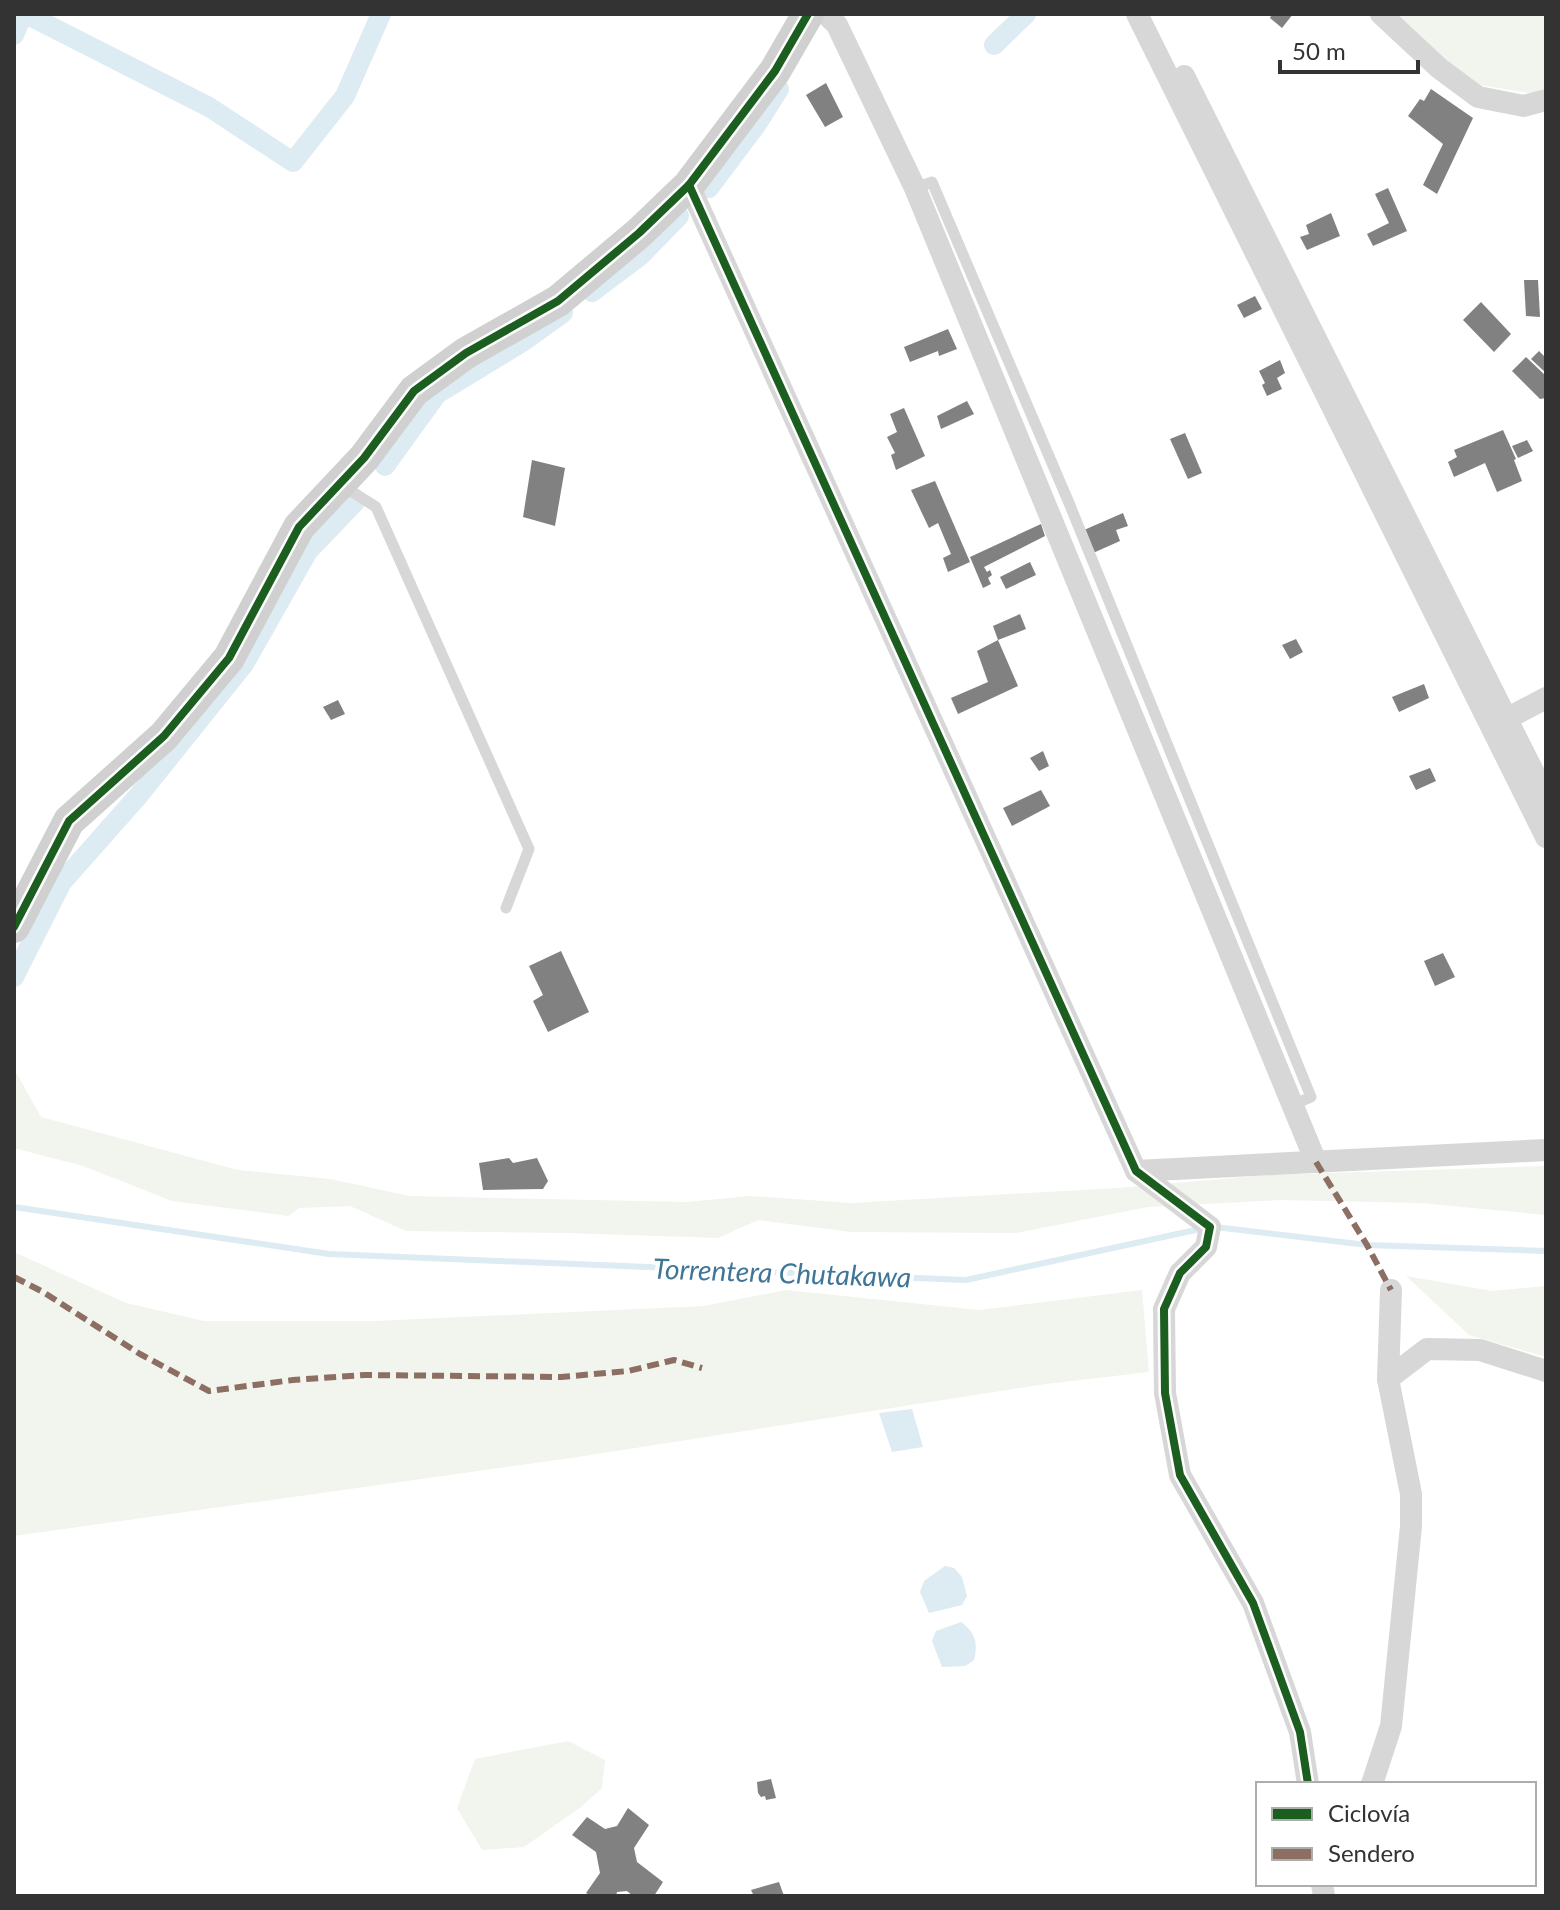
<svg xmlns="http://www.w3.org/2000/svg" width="1560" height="1910" viewBox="0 0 1560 1910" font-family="Lato,sans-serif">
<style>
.green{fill:#f1f5ed}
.water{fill:#ddebf3}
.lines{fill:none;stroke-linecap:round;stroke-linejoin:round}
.stream{stroke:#ddebf3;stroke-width:6}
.canal{stroke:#ddebf3;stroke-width:20}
.building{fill:#818181}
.lane{stroke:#d7d7d7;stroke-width:11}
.street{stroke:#d7d7d7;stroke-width:22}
.secondary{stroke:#d0d0d0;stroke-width:32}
.quiet{stroke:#8d6e63;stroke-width:6;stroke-dasharray:12 6;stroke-linecap:butt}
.cycleway-casing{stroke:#fff;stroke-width:13}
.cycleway{stroke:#1b5e20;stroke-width:8}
.labels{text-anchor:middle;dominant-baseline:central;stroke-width:8;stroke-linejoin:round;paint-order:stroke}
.water-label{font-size:28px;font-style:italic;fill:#3f7597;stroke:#fff}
</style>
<rect width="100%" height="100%" fill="#fff"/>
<g class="green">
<polygon points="1396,14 1546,14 1546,91 1537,94 1479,85 1442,58"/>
<polygon points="14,1069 41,1117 238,1170 330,1179 410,1196 686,1202 750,1196 851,1203 1118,1188 1267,1175 1546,1166 1546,1215 1421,1203 1281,1200 1148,1207 1016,1233 851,1232 758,1220 718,1238 566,1233 406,1231 350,1206 299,1208 289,1216 172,1201 83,1166 14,1148"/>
<polygon points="14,1252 126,1303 204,1321 376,1321 703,1306 786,1290 979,1310 1142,1290 1149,1372 1046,1384 571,1458 14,1536"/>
<polygon points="1406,1276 1492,1291 1546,1286 1546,1357 1469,1335"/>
<polygon points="568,1741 605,1760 602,1788 581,1807 524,1847 482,1850 457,1808 475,1759"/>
</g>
<g class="water">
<polygon points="912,1409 923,1447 892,1452 879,1413"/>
<polygon points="945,1566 954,1568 962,1577 967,1596 962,1605 929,1613 920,1592 924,1581"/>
<path d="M961,1622C976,1633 978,1644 974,1660L965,1666L942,1667L932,1641L936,1631Z"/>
</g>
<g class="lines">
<g class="stream">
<polyline points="14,1207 329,1254 966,1280 1200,1229"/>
<polyline points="1215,1227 1367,1245 1546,1251"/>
</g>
<g class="canal">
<polyline points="26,14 209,107 293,162 345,96 381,14"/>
<polyline points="14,35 23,14"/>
<polyline points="994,45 1026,14"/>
<polyline points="709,188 757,124 779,89"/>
<polyline points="592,292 640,256 679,216"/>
<polyline points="385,466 437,394 524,341 563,313"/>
<polyline points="14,977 62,882 139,795 244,664 308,551 355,502"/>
</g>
</g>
<g class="building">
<polygon points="1272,14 1293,14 1282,28 1270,18"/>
<polygon points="826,83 843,117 825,127 806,95"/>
<polygon points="1431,89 1473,118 1437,194 1423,185 1443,144 1408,116 1420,99 1424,101"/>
<polygon points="1388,188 1407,231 1373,246 1367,234 1389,223 1375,194"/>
<polygon points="1331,213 1340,236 1307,250 1300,237 1309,234 1306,225"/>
<polygon points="1524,280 1538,280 1540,317 1526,316"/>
<polygon points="1255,296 1262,309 1244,318 1237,305"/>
<polygon points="1481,302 1511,334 1494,352 1463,320"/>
<polygon points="948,329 957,349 939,356 938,351 910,362 904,347"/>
<polygon points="1539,351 1546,358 1546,373 1531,359"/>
<polygon points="1526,357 1546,376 1546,398 1540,399 1512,371"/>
<polygon points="1280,360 1285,373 1277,378 1282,389 1267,396 1262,385 1265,383 1259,371"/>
<polygon points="967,401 974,414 941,429 937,416"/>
<polygon points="904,408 925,456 896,470 891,455 895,453 887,437 897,432 890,414"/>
<polygon points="1503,430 1516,459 1514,460 1522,481 1497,492 1485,463 1454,477 1448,462 1457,457 1454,450"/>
<polygon points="1185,433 1202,473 1188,479 1170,439"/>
<polygon points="1527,440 1533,451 1518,458 1512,446"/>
<polygon points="532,460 565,468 555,526 523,517"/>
<polygon points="935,481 970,562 948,572 943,558 951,554 938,523 929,528 911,490"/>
<polygon points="1123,513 1128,526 1116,530 1120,541 1093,553 1084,530"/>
<polygon points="1041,524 1045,536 984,567 987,572 990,570 992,575 988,578 991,584 983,588 970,557"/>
<polygon points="1030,562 1036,575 1006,589 1000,577"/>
<polygon points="1020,614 1026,629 998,640 993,626"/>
<polygon points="1296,639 1303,652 1290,659 1282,645"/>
<polygon points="998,640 1018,686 958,714 951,698 988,682 977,651"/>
<polygon points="1424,684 1429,698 1399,712 1392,697"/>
<polygon points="338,700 345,714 331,720 323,707"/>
<polygon points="1043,751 1049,766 1039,771 1030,758"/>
<polygon points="1430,768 1436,781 1416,790 1409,776"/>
<polygon points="1041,790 1050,806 1012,826 1003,808"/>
<polygon points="561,951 589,1012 548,1032 533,1001 543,995 529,966"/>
<polygon points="1443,953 1455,977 1435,986 1424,961"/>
<polygon points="509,1158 513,1163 537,1158 548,1181 543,1189 483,1190 479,1163"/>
<polygon points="771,1779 776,1798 766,1800 765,1796 761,1797 758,1793 757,1782"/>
<polygon points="628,1808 649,1825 634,1848 637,1862 663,1882 654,1896 633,1896 627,1891 617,1892 616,1896 591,1896 586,1893 600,1873 596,1852 572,1835 587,1817 605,1829 617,1826"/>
<polygon points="779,1882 784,1896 754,1896 751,1890"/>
</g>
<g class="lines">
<g class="lane">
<polyline points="915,188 932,182 1069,503 1311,1097 1293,1105"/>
<polyline points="343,486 376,507 529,849 506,908"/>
</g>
<g class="street">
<polyline points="826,14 837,25 915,188 1316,1162"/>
<polyline points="1137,14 1546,837"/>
<polyline points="1381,14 1439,68 1478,97 1524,106 1546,100"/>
<polyline points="1184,76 1546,797"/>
<polyline points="689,185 1136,1171 1210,1227 1206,1247 1180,1273 1164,1309 1165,1393 1180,1475 1253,1603 1300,1732 1308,1784"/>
<polyline points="1508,718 1546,698"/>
<polyline points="1136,1171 1546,1150"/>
<polyline points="1388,1379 1427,1349 1480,1350 1546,1371"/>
<polyline points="1372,1784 1391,1726 1411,1526 1411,1494 1388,1379 1391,1290"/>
<polyline points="1322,1884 1324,1896"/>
</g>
<polyline class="secondary" points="14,927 69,821 164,736 229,658 299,527 364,458 414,391 466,353 558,301 639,233 689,185 775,71 808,14"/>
<g class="quiet">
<polyline points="1316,1162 1367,1245 1391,1290"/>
<polyline points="14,1277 43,1292 140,1354 209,1391 293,1380 365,1375 561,1377 628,1371 674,1360 702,1368"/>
</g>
<defs>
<g id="cycleway">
<polyline points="689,185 1136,1171 1210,1227 1206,1247 1180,1273 1164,1309 1165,1393 1180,1475 1253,1603 1300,1732 1308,1784"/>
<polyline points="14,927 69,821 164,736 229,658 299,527 364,458 414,391 466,353 558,301 639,233 689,185 775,71 808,14"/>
</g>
</defs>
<use href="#cycleway" class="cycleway-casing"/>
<use href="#cycleway" class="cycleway"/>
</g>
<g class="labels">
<g class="water-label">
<text transform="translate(782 1272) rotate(2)">Torrentera Chutakawa</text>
</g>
</g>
<rect width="1560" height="1910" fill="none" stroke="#333333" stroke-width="32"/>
<rect x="1256" y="1782" width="280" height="104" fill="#ffffff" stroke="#adadad" stroke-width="2"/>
<rect x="1272" y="1808" width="40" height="12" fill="#1b5e20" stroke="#adadad" stroke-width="2"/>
<text x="1328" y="1822" font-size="24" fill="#333333">Ciclovía</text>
<rect x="1272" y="1848" width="40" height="12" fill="#8d6e63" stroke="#adadad" stroke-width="2"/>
<text x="1328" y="1862" font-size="24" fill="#333333">Sendero</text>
<path d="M1280 60v12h138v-12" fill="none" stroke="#333333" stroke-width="4"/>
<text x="1292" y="60" font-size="24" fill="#333333" stroke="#ffffff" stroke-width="6" paint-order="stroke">50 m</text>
</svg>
